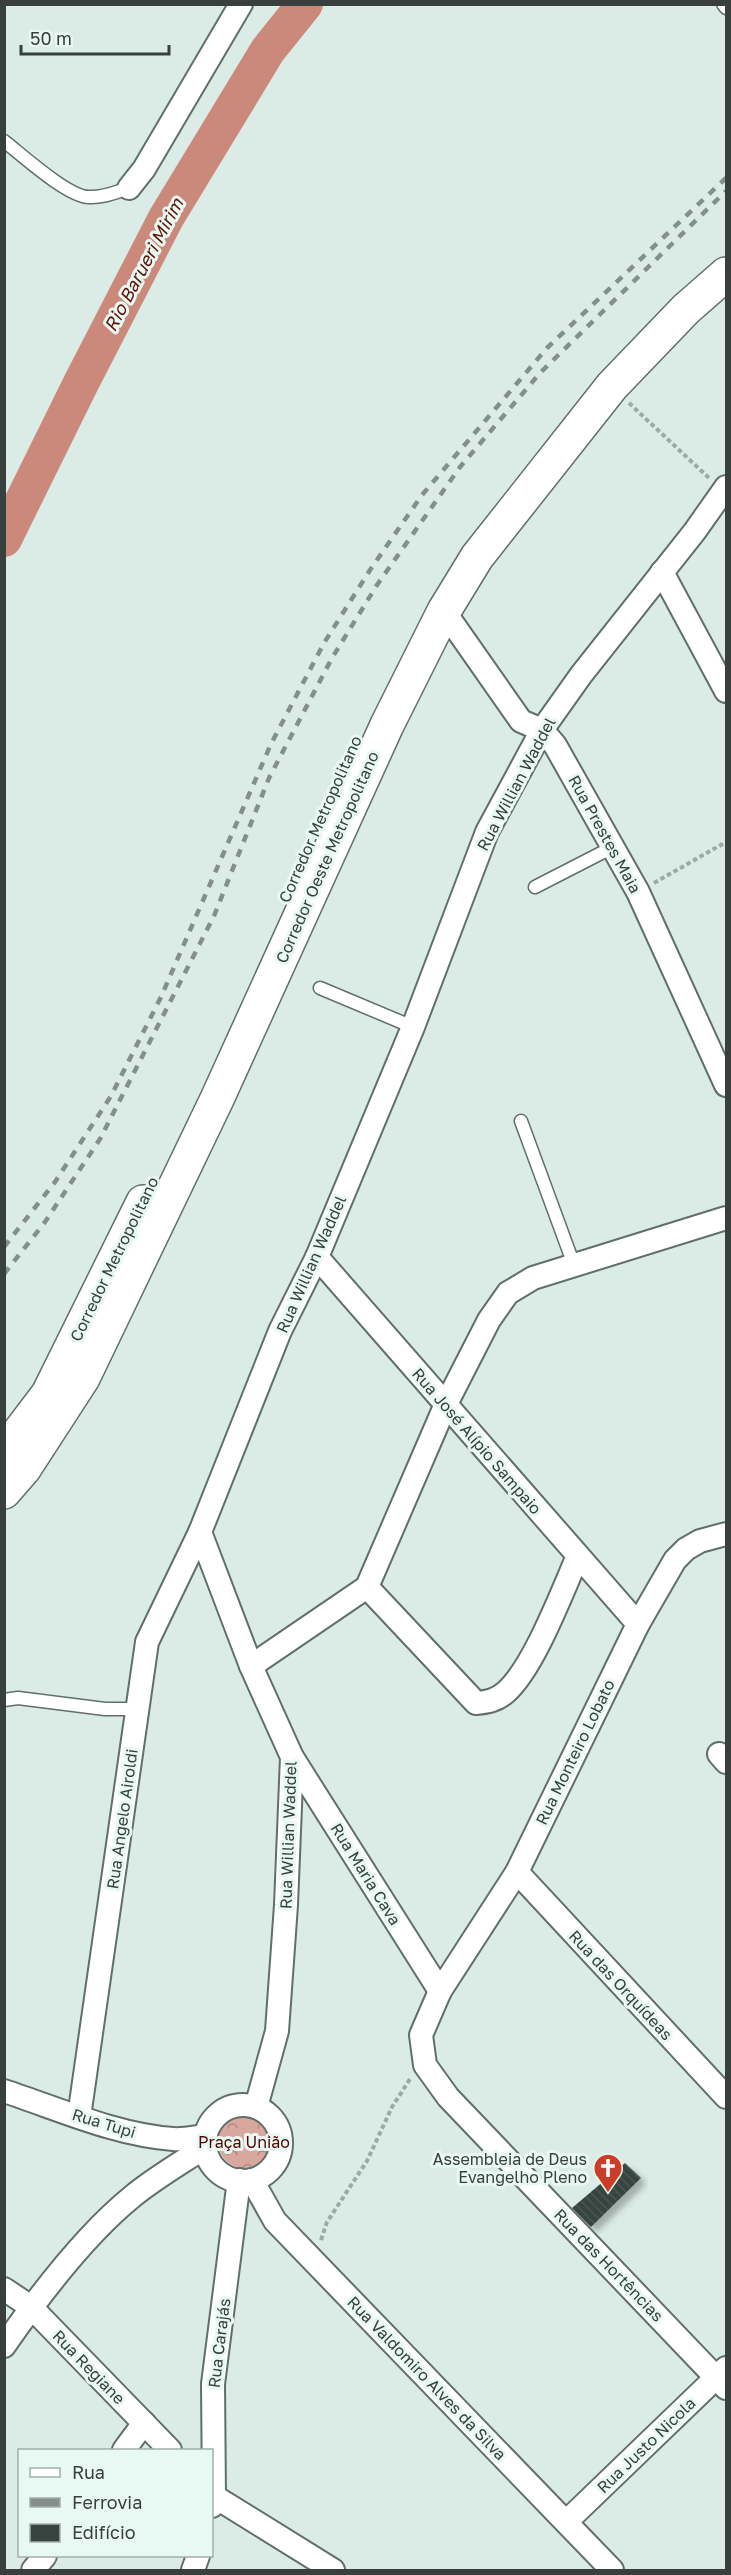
<svg xmlns="http://www.w3.org/2000/svg" width="731" height="2575" font-family="'Golos Text',sans-serif">
  <style>
    .park { fill: url(#park-crowns) }
    .lines { fill: none; stroke-linecap: round; stroke-linejoin: round }
    .river { stroke: #cb897c; stroke-width: 36 }
    .building { fill: url(#building-back-hatch); filter: url(#shadow) }
    .lane-casing { stroke: #606f69; stroke-width: 15 }
    .street-casing { stroke: #606f69; stroke-width: 26 }
    .primary-casing { stroke: #606f69; stroke-width: 36 }
    .path { stroke: #9ca9a4; stroke-width: 4; stroke-dasharray: 4.5 3; stroke-linecap: butt }
    .lane { stroke: #fff; stroke-width: 12 }
    .street { stroke: #fff; stroke-width: 22 }
    .primary { stroke: #fff; stroke-width: 33 }
    .rail { stroke: #848f8b; stroke-width: 4.5; stroke-dasharray: 8 8; stroke-linecap: butt }
    .labels { text-anchor: middle; stroke-width: 6; stroke-linejoin: round; paint-order: stroke }
    .street-label { font-size: 16px; fill: #383f3c; stroke: #e8f9f3 }
    .park-label { font-size: 16px; fill: #550200; stroke: #e8f9f3 }
    .poi-label { font-size: 16px; fill: #383f3c; stroke: #e8f9f3; text-anchor: end }
    .water-label { font-size: 18px; font-style: italic; fill: #621206; stroke: #e8f9f3 }
  </style>
  <defs>
    <pattern id="park-crowns" width="20" height="18" patternUnits="userSpaceOnUse" patternTransform="scale(1.5)"><rect width="20" height="18" fill="#d8a89e"/><path d="M2 6a3 3 0 1 1 6 0M12 15a3 3 0 1 1 6 0" fill="none" stroke="#b08a82"/></pattern>
    <pattern id="building-back-hatch" width="6" height="6" patternUnits="userSpaceOnUse" patternTransform="scale(1.5)"><rect width="6" height="6" fill="#36443f"/><path d="M-1 5l2 2M0 0l6 6M5-1l2 2" fill="none" stroke="#4b5753"/></pattern>
    <filter id="shadow"><feDropShadow dx="5.5" dy="5.5" stdDeviation="3" flood-color="#0004"/></filter>
  </defs>
  <rect width="100%" height="100%" fill="#dbece6"/>
  <circle class="park" cx="244" cy="2142" r="26"/>
  <g class="lines">
    <polyline class="river" points="4,539 81,383 166,218 268,50 305,4"/>
  </g>
  <polygon class="building" points="625,2163 641,2178 591,2227 572,2208"/>
  <g class="lines">
    <g class="lane-casing">
      <g id="lane">
        <polyline points="723,4 726,8"/>
        <path d="M4 141C22 155 68 197 89 197 103 198 116 192 129 188"/>
        <polyline points="535,887 613,847"/>
        <polyline points="320,988 413,1027"/>
        <polyline points="521,1121 574,1265"/>
        <polyline points="4,1700 18,1698 105,1709 137,1709"/>
      </g>
    </g>
    <g class="street-casing">
      <g id="street">
        <polyline points="129,188 144,169 241,4"/>
        <polyline points="662,572 726,691"/>
        <polyline points="444,611 521,721 542,730 555,745 638,892 726,1085"/>
        <polyline points="317,1257 638,1624"/>
        <polyline points="726,1534 700,1541 686,1549 675,1560 638,1624 517,1872 440,1991 421,2035 425,2065 448,2097 726,2388"/>
        <path d="M367 1587 476 1703C488 1702 497 1700 506 1692 534 1667 562 1592 578 1556"/>
        <polyline points="251,1666 367,1587 446,1404 489,1320 508,1293 533,1278 726,1218"/>
        <polyline points="719,1754 726,1762"/>
        <polyline points="517,1872 726,2097"/>
        <polyline points="440,1991 292,1757 251,1666 200,1532 280,1331 317,1257 413,1027 487,832 542,730 581,675 695,531 726,487"/>
        <path d="M4 2091C59 2109 116 2135 173 2139 184 2140 195 2137 205 2136"/>
        <circle cx="243" cy="2143" r="38"/>
        <polyline points="256,2107 277,2031 286,1905 292,1757"/>
        <polyline points="79,2117 147,1642 200,1532"/>
        <polyline points="252,2180 275,2221 612,2570"/>
        <polyline points="4,2289 31,2307 170,2450"/>
        <path d="M4 2346C38 2297 86 2234 133 2196 155 2178 181 2163 205 2147"/>
        <polyline points="124,2450 144,2423"/>
        <polyline points="212,2495 333,2570"/>
        <polyline points="212,2506 214,2497 213,2384 239,2180"/>
        <polyline points="566,2522 726,2368"/>
        <polyline points="33,2570 45,2556"/>
        <polyline points="193,2570 198,2556"/>
      </g>
    </g>
    <g class="primary-casing">
      <g id="primary">
        <polyline points="4,1452 48,1394 143,1202"/>
        <polyline points="4,1492 24,1469 83,1378 217,1099 387,725 444,611 477,557 612,386 686,309 726,274"/>
      </g>
    </g>
    <g class="path">
      <polyline points="629,403 709,478"/>
      <polyline points="654,883 726,842"/>
      <polyline points="321,2240 327,2222 367,2161 392,2107 410,2079"/>
    </g>
    <use href="#lane" class="lane"/>
    <use href="#street" class="street"/>
    <use href="#primary" class="primary"/>
    <g class="rail">
      <polyline points="4,1247 55,1182 111,1096 161,997 271,744 324,643 370,570 422,495 547,348 726,178"/>
      <polyline points="4,1274 45,1222 100,1139 214,916 269,778 332,658 377,585 460,467 540,373 726,191"/>
    </g>
  </g>
  <defs>
    <g id="church-pin" transform="scale(1.5)"><path d="M0 17L-7.5 6A9.5 9.5 0 1 1 7.5 6Z" fill="#ca3e29" stroke="#e8f9f3"/><path d="M-1.2-6h2.4v3.5h3.3v2.4h-3.3V6h-2.4V-.1h-3.3v-2.4h3.3Z" fill="#fff"/></g>
  </defs>
  <g fill-rule="evenodd">
    <use href="#church-pin" x="608" y="2168"/>
  </g>
  <g class="labels">
    <g class="street-label">
      <text transform="translate(516 784) rotate(-62)" y="6">Rua Willian Waddel</text>
      <text transform="translate(320 819) rotate(-66)" y="6">Corredor Metropolitano</text>
      <text transform="translate(605 834) rotate(61)" y="6">Rua Prestes Maia</text>
      <text transform="translate(327 857) rotate(-66)" y="6">Corredor Oeste Metropolitano</text>
      <text transform="translate(114 1259) rotate(-64)" y="6">Corredor Metropolitano</text>
      <text transform="translate(311 1264) rotate(-66)" y="6">Rua Willian Waddel</text>
      <text transform="translate(477 1441) rotate(49)" y="6">Rua José Alípio Sampaio</text>
      <text transform="translate(575 1752) rotate(-64)" y="6">Rua Monteiro Lobato</text>
      <text transform="translate(122 1819) rotate(-82)" y="6">Rua Angelo Airoldi</text>
      <text transform="translate(288 1835) rotate(-88)" y="6">Rua Willian Waddel</text>
      <text transform="translate(366 1874) rotate(58)" y="6">Rua Maria Cava</text>
      <text transform="translate(621 1985) rotate(47)" y="6">Rua das Orquídeas</text>
      <text transform="translate(104 2123) rotate(17)" y="6">Rua Tupi</text>
      <text transform="translate(609 2265) rotate(46)" y="6">Rua das Hortências</text>
      <text transform="translate(219 2343) rotate(-83)" y="6">Rua Carajás</text>
      <text transform="translate(89 2367) rotate(46)" y="6">Rua Regiane</text>
      <text transform="translate(427 2378) rotate(46)" y="6">Rua Valdomiro Alves da Silva</text>
      <text transform="translate(646 2445) rotate(-44)" y="6">Rua Justo Nicola</text>
    </g>
    <g class="park-label">
      <text x="244" y="2148">Praça União</text>
    </g>
    <g class="poi-label">
      <text x="587" y="2165">Assembleia de Deus<tspan x="587" dy="18">Evangelho Pleno</tspan></text>
    </g>
    <g class="water-label">
      <text transform="translate(144 265) rotate(-62)" y="6">Rio Barueri Mirim</text>
    </g>
  </g>
  <rect width="731" height="2575" fill="none" stroke="#383f3c" stroke-width="12"/>
  <rect x="18" y="2449" width="195" height="108" fill="#e8f9f3" stroke="#a2afaa" stroke-width="1.5"/>
  <rect x="30" y="2468" width="30" height="9" fill="#ffffff" stroke="#a2afaa" stroke-width="1.5"/>
  <text x="72" y="2479" font-size="18" fill="#383f3c">Rua</text>
  <rect x="30" y="2498" width="30" height="9" fill="#848f8b" stroke="#a2afaa" stroke-width="1.5"/>
  <text x="72" y="2509" font-size="18" fill="#383f3c">Ferrovia</text>
  <rect x="30" y="2524" width="30" height="18" fill="#36443f" stroke="#a2afaa" stroke-width="1.5"/>
  <text x="72" y="2539" font-size="18" fill="#383f3c">Edifício</text>
  <path d="M21 45v9h148v-9" fill="none" stroke="#383f3c" stroke-width="3"/>
  <text x="30" y="45" font-size="18" fill="#383f3c" stroke="#e8f9f3" stroke-width="4.5" paint-order="stroke">50 m</text>
</svg>
